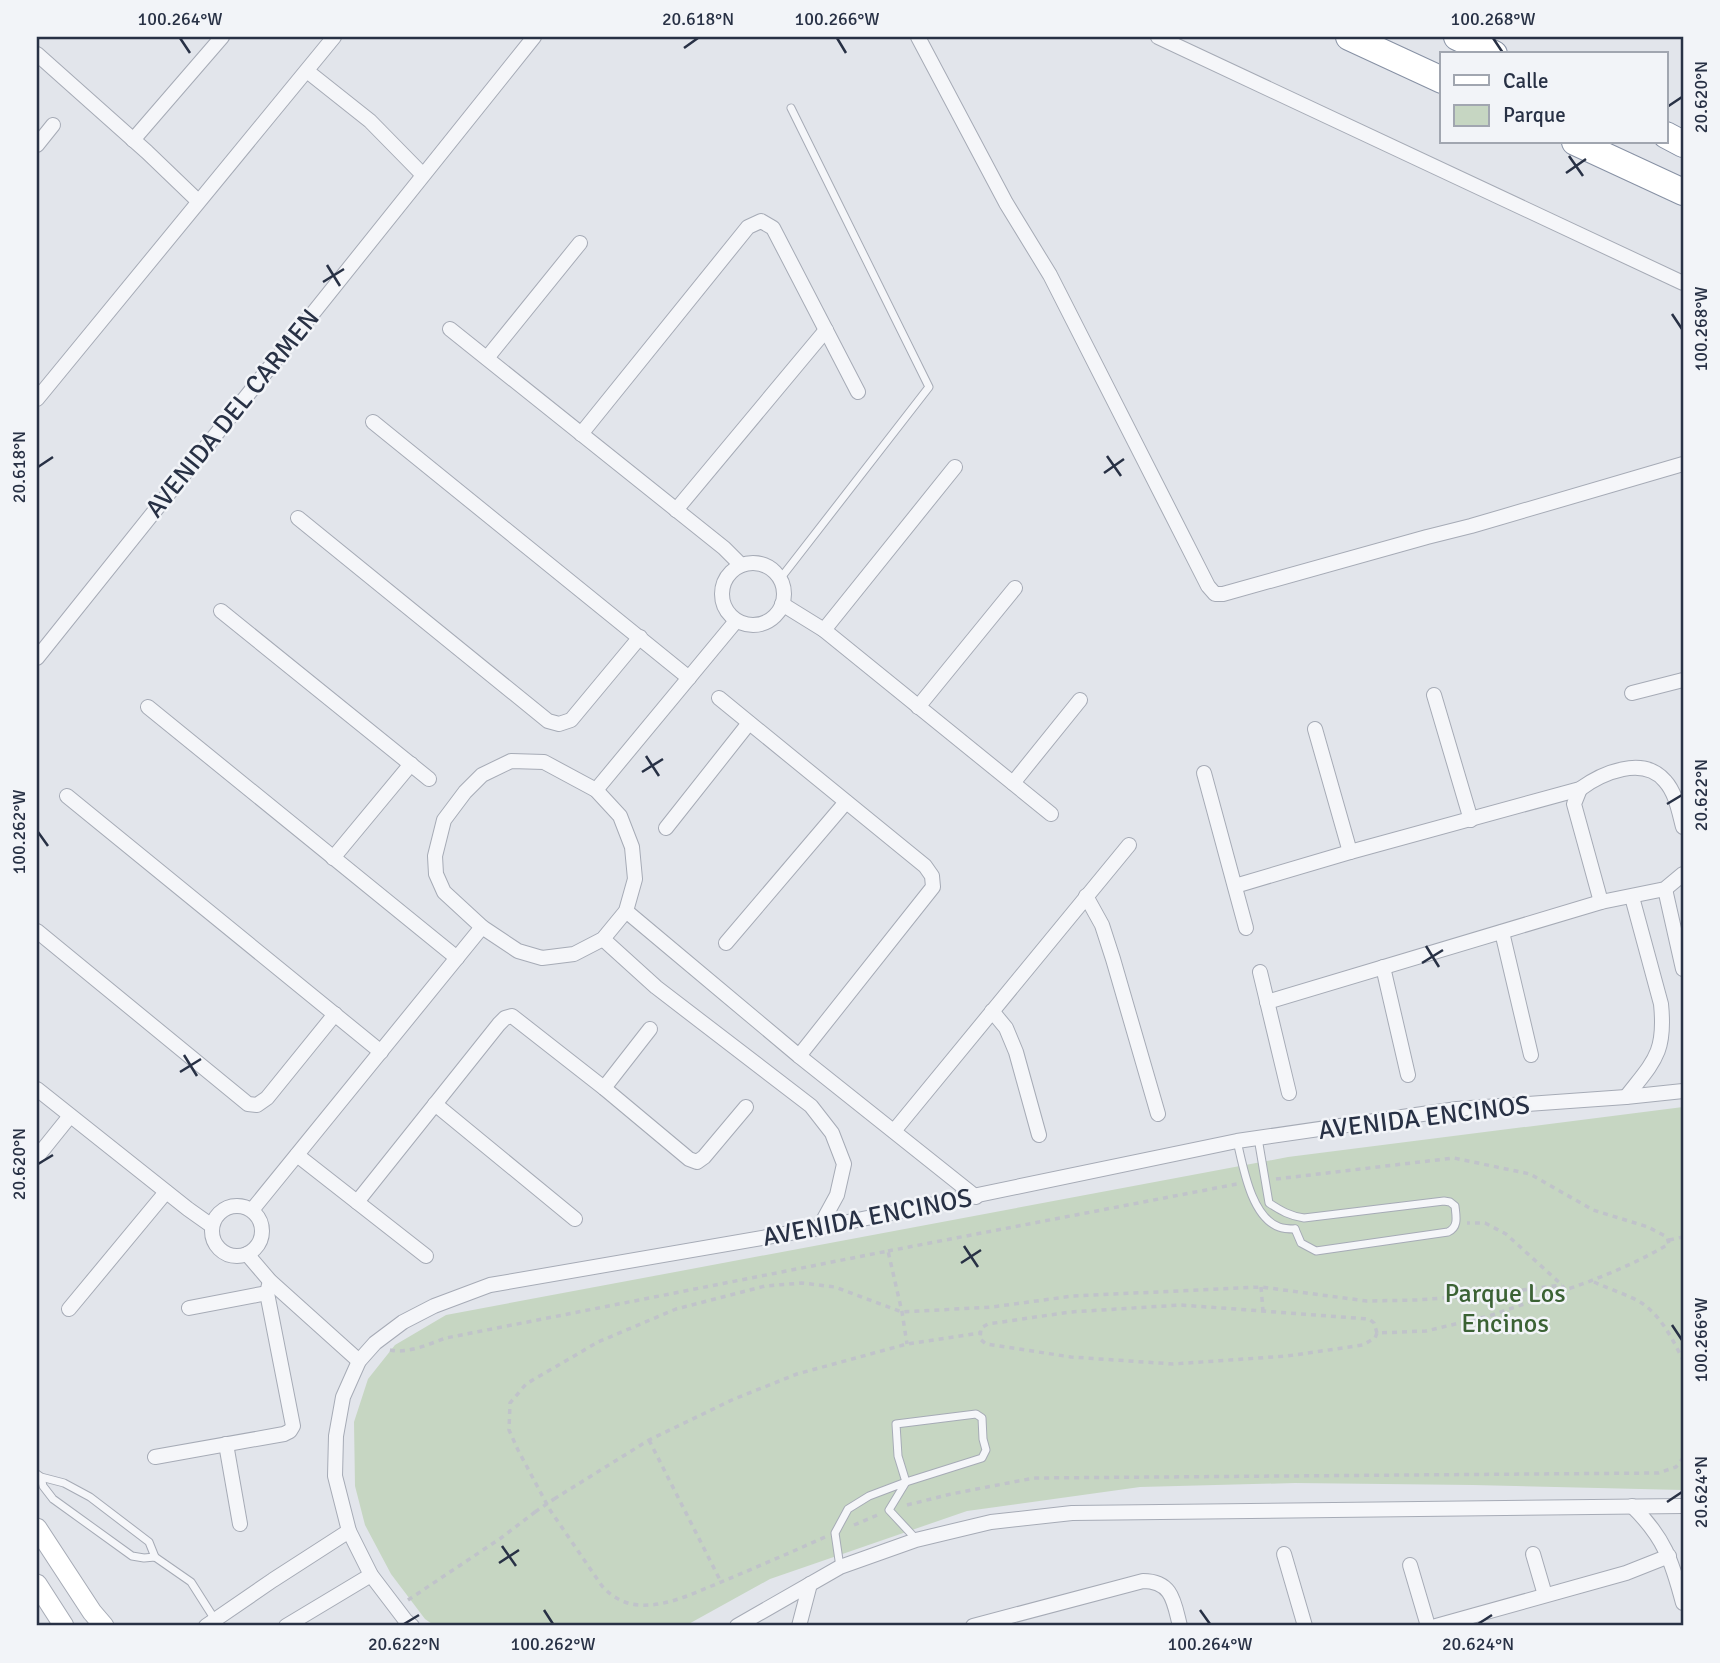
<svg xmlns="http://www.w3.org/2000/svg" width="1720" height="1663" font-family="Signika,sans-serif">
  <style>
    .green { fill: #c6d6c2 }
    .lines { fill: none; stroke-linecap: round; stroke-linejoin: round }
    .service-casing { stroke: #a6abb6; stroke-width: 9 }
    .minor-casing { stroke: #a6abb6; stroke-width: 16 }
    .secondary-casing { stroke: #a6abb6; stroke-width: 21 }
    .motorway-casing { stroke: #8791a4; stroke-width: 28 }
    .path { stroke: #c0c3ca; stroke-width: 3.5; stroke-dasharray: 5 5; stroke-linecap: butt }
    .service { stroke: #f5f6f9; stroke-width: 7 }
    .minor { stroke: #f5f6f9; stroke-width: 14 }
    .secondary { stroke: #fff; stroke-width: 19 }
    .motorway { stroke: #fff; stroke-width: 26 }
    .path-bridge { stroke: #c0c3ca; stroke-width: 3.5; stroke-dasharray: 5 5; stroke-linecap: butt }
    .ticks { fill: none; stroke: #283145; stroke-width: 2.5 }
    .labels { text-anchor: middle; stroke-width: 5; stroke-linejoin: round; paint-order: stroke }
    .street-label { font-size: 26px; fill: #283145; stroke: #f2f4f8 }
    .park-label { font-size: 26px; fill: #3b6234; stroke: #f2f4f8 }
    .neatline { fill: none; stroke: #283145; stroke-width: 2.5 }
    .ticks-label { font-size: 18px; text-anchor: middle; fill: #283145 }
  </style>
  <rect width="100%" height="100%" fill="#e2e5eb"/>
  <polygon class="green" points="1683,1107 1683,1490 1473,1485 1295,1483 1140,1487 967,1511 770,1579 685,1626 435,1626 425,1619 391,1574 365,1525 355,1486 354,1422 368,1379 395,1345 446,1315 1288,1157"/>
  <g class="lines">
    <g class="service-casing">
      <g id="service">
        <polyline points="780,579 929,387 791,108"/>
        <path d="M1258 1138 1269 1203C1281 1211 1290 1216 1304 1218L1444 1201 1450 1202 1455 1206C1456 1216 1459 1227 1448 1232L1316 1251 1301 1243 1295 1229"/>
        <path d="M1237 1141C1243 1166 1251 1217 1279 1227 1284 1229 1290 1229 1295 1229"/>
        <polygon points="976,1414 982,1418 983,1439 986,1450 982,1458 906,1482 898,1456 896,1424"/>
        <polyline points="37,1474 41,1477 64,1483 90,1497 149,1542 155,1557"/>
        <polyline points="41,1477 43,1486 53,1499 132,1556 144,1558 155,1557 191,1582 219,1626"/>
        <polyline points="840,1567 835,1533 848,1509 869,1496 906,1482 889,1510 916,1539"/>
      </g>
    </g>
    <g class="minor-casing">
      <g id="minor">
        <polyline points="918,37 1006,203 1050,275 1208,586 1215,594 1223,594 1427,537 1471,526 1683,464"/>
        <polyline points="1158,37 1683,283"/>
        <polyline points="37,54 147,152 198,201"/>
        <polyline points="307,71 370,121 422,174"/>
        <polyline points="133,140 222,37"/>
        <polyline points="37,145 53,125"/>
        <polyline points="450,329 724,548 741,565"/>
        <polyline points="487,358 580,243"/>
        <polyline points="37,399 334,37"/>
        <polyline points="373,422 689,678"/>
        <polyline points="581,434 748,227 761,221 773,228 858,392"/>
        <polyline points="676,510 826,330"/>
        <polyline points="298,518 548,721 559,724 571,720 640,637"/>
        <circle cx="753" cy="594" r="31"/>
        <polyline points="782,604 824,630 1051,814"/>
        <polyline points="221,611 429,779"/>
        <polyline points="824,630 955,467"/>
        <polyline points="37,658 534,37"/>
        <polyline points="1632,693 1683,680"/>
        <polyline points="1434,695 1471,820"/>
        <polyline points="719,698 925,866 932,876 933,887 799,1056"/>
        <polyline points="148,707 457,958"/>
        <polyline points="918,707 1015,588"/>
        <polyline points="1315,729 1350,852"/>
        <polygon points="511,761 544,762 596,790 620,816 632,847 635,879 626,911 603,939 574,954 542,958 518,951 482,927 444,892 436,874 435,856 444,820 465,792 482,775"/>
        <polyline points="1204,773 1246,928"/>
        <polyline points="1013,783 1080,700"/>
        <polyline points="1580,789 1574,804 1601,902"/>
        <polyline points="596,790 736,621"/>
        <polyline points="67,796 381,1052"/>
        <polyline points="666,828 749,723"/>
        <polyline points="333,858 411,764"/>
        <path d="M1235 886 1350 852 1580 789C1602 773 1643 755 1665 781 1676 793 1679 812 1683 827"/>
        <polyline points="1665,889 1683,969"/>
        <polyline points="1086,896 1102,925 1113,959 1158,1114"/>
        <polyline points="626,911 799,1056 976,1197"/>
        <polyline points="37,931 248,1104 257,1105 267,1098 335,1014"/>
        <polyline points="1502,932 1531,1055"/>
        <polyline points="603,939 656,987 811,1106 832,1133 844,1164 837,1195 819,1228"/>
        <polyline points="726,943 846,802"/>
        <polyline points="1383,967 1408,1075"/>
        <polyline points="1260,972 1289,1093"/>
        <polyline points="1267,1002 1601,902 1665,889 1683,874"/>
        <polyline points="992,1011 1006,1028 1016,1052 1039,1135"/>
        <polyline points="604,1088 650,1029"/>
        <polyline points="37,1089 188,1209 212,1226"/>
        <path d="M1626 1097C1654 1061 1666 1053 1661 1004L1632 897"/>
        <polyline points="435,1104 575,1219"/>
        <polyline points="894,1131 1129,845"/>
        <polyline points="297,1155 426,1256"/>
        <polyline points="37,1157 70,1116"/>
        <polyline points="357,1202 499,1024 505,1018 512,1016 604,1088 689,1159 697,1162 704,1157 746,1107"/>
        <circle cx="237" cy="1231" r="25"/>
        <polyline points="252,1210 482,927"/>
        <polyline points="247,1254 270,1281 359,1361"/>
        <polyline points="189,1308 267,1293"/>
        <polyline points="69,1309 166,1192"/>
        <polyline points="226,1444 240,1524"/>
        <polyline points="155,1457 284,1434 290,1431 293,1426 267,1293 270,1281"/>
        <path d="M1632 1506C1664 1537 1672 1561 1683 1603"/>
        <polyline points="1284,1554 1305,1626"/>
        <polyline points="1533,1554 1545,1595"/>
        <polyline points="1410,1565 1428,1626"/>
        <polyline points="206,1626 273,1580 349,1531"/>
        <polyline points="286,1626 371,1575"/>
        <polyline points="412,1626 406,1621 371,1575 349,1531 335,1476 336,1436 343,1397 359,1361 375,1343 403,1322 434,1306 490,1285 819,1228 1237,1141 1457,1109 1626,1097 1683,1091"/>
        <polyline points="737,1626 840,1567 916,1540 991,1522 1072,1513 1683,1506"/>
        <polyline points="799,1626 810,1584"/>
        <path d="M973 1626 1143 1581C1173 1581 1174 1603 1180 1626"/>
        <polyline points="1436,1626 1626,1573 1669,1556"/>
      </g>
    </g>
    <g class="secondary-casing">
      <g id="secondary">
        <polyline points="37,1528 92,1612 104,1626"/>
        <polyline points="37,1584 64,1626"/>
      </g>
    </g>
    <g class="motorway-casing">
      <g id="motorway">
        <polyline points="1349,37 1442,80"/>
        <polyline points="1457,37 1494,54"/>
        <polyline points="1666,135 1683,144"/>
        <polyline points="1575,142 1683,192"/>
      </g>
    </g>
    <g class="path">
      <path d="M1276 1179 1454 1158 1530 1174 1593 1210 1648 1227 1667 1237 1669 1244C1636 1263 1601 1278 1565 1290L1562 1285 1506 1234 1485 1223H1467"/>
      <polyline points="1669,1240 1683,1237"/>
      <polyline points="888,1251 1237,1184"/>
      <path d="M1594 1282C1609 1289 1626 1294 1640 1302 1661 1315 1673 1340 1683 1360"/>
      <polyline points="1261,1287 1263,1311"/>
      <polyline points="1377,1333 1374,1323 1369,1319 1181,1305 1070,1312 988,1324 981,1328 980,1339 986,1344 1071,1357 1173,1364 1287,1356 1363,1345 1375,1338 1377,1333 1426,1331 1489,1316 1565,1290"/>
      <path d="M390 1350C408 1354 429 1344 446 1338L888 1251 902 1312 907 1344"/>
      <polyline points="649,1440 721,1582"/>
      <polyline points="554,1499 649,1440 734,1399 797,1374 907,1344 980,1333"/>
      <polyline points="907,1505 951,1494 1034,1478 1658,1473 1676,1467 1683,1458"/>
      <polyline points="854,1525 880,1514"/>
      <path d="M825 1537C792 1552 759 1566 726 1580 698 1591 669 1607 639 1605 624 1604 612 1597 602 1586L550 1510 518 1450 509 1430 510 1403 526 1384 598 1342 676 1309 765 1286 802 1283 835 1287 902 1312 992 1307 1073 1296 1261 1287 1367 1301 1416 1300 1483 1295 1562 1285"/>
      <polyline points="408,1600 501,1538 535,1512"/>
    </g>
    <use href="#service" class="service"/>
    <use href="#minor" class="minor"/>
    <use href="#secondary" class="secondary"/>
    <use href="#motorway" class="motorway"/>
    <polyline class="path-bridge" points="535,1512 554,1499"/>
  </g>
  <path class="ticks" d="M180 38 190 53M837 38 846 53M1493 38 1503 53M684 48 698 38M1667 107 1682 97M1569 156 1583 176M1566 173 1586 159M327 265 340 286M323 282 344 269M1672 314 1682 329M1107 456 1121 476M38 467 53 457M1104 473 1124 459M646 756 659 776M642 772 663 759M1667 804 1682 795M38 832 48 846M1426 946 1439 967M1422 963 1443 950M184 1055 197 1076M180 1072 201 1059M38 1164 53 1155M964 1246 978 1267M961 1263 981 1250M1672 1325 1682 1340M1667 1502 1682 1492M502 1546 516 1566M499 1563 519 1550M544 1610 553 1624M1200 1610 1210 1624M404 1624 419 1615M1478 1624 1492 1615"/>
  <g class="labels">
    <g class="street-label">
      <text transform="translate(232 413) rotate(-51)" y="9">AVENIDA DEL CARMEN</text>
      <text transform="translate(1424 1117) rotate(-7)" y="9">AVENIDA ENCINOS</text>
      <text transform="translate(867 1217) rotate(-11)" y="9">AVENIDA ENCINOS</text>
    </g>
    <g class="park-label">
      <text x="1505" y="1302">Parque Los<tspan x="1505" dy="30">Encinos</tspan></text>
    </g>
  </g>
  <rect width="1720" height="1663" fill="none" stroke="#f2f4f8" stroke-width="77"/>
  <rect x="1440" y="52" width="228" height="91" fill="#f2f4f8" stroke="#a1a6b0" stroke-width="2"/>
  <rect x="1454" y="75" width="35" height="10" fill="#ffffff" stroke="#a1a6b0" stroke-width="2"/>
  <text x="1503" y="88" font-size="21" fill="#283145">Calle</text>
  <rect x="1454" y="105" width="35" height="21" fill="#c6d6c2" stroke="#a1a6b0" stroke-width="2"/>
  <text x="1503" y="122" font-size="21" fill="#283145">Parque</text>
  <rect x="38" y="38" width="1644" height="1586" class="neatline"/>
  <g class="ticks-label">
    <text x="180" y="25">100.264°W</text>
    <text x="698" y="25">20.618°N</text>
    <text x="837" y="25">100.266°W</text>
    <text x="1493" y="25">100.268°W</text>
    <text transform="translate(1701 97) rotate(-90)" y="6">20.620°N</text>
    <text transform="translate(1701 329) rotate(-90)" y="6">100.268°W</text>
    <text transform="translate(19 467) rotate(-90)" y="6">20.618°N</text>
    <text transform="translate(1701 795) rotate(-90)" y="6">20.622°N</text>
    <text transform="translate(19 832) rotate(-90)" y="6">100.262°W</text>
    <text transform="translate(19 1164) rotate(-90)" y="6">20.620°N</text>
    <text transform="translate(1701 1340) rotate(-90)" y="6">100.266°W</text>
    <text transform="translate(1701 1492) rotate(-90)" y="6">20.624°N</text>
    <text x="404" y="1650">20.622°N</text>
    <text x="553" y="1650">100.262°W</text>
    <text x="1210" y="1650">100.264°W</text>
    <text x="1478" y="1650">20.624°N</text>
  </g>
</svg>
